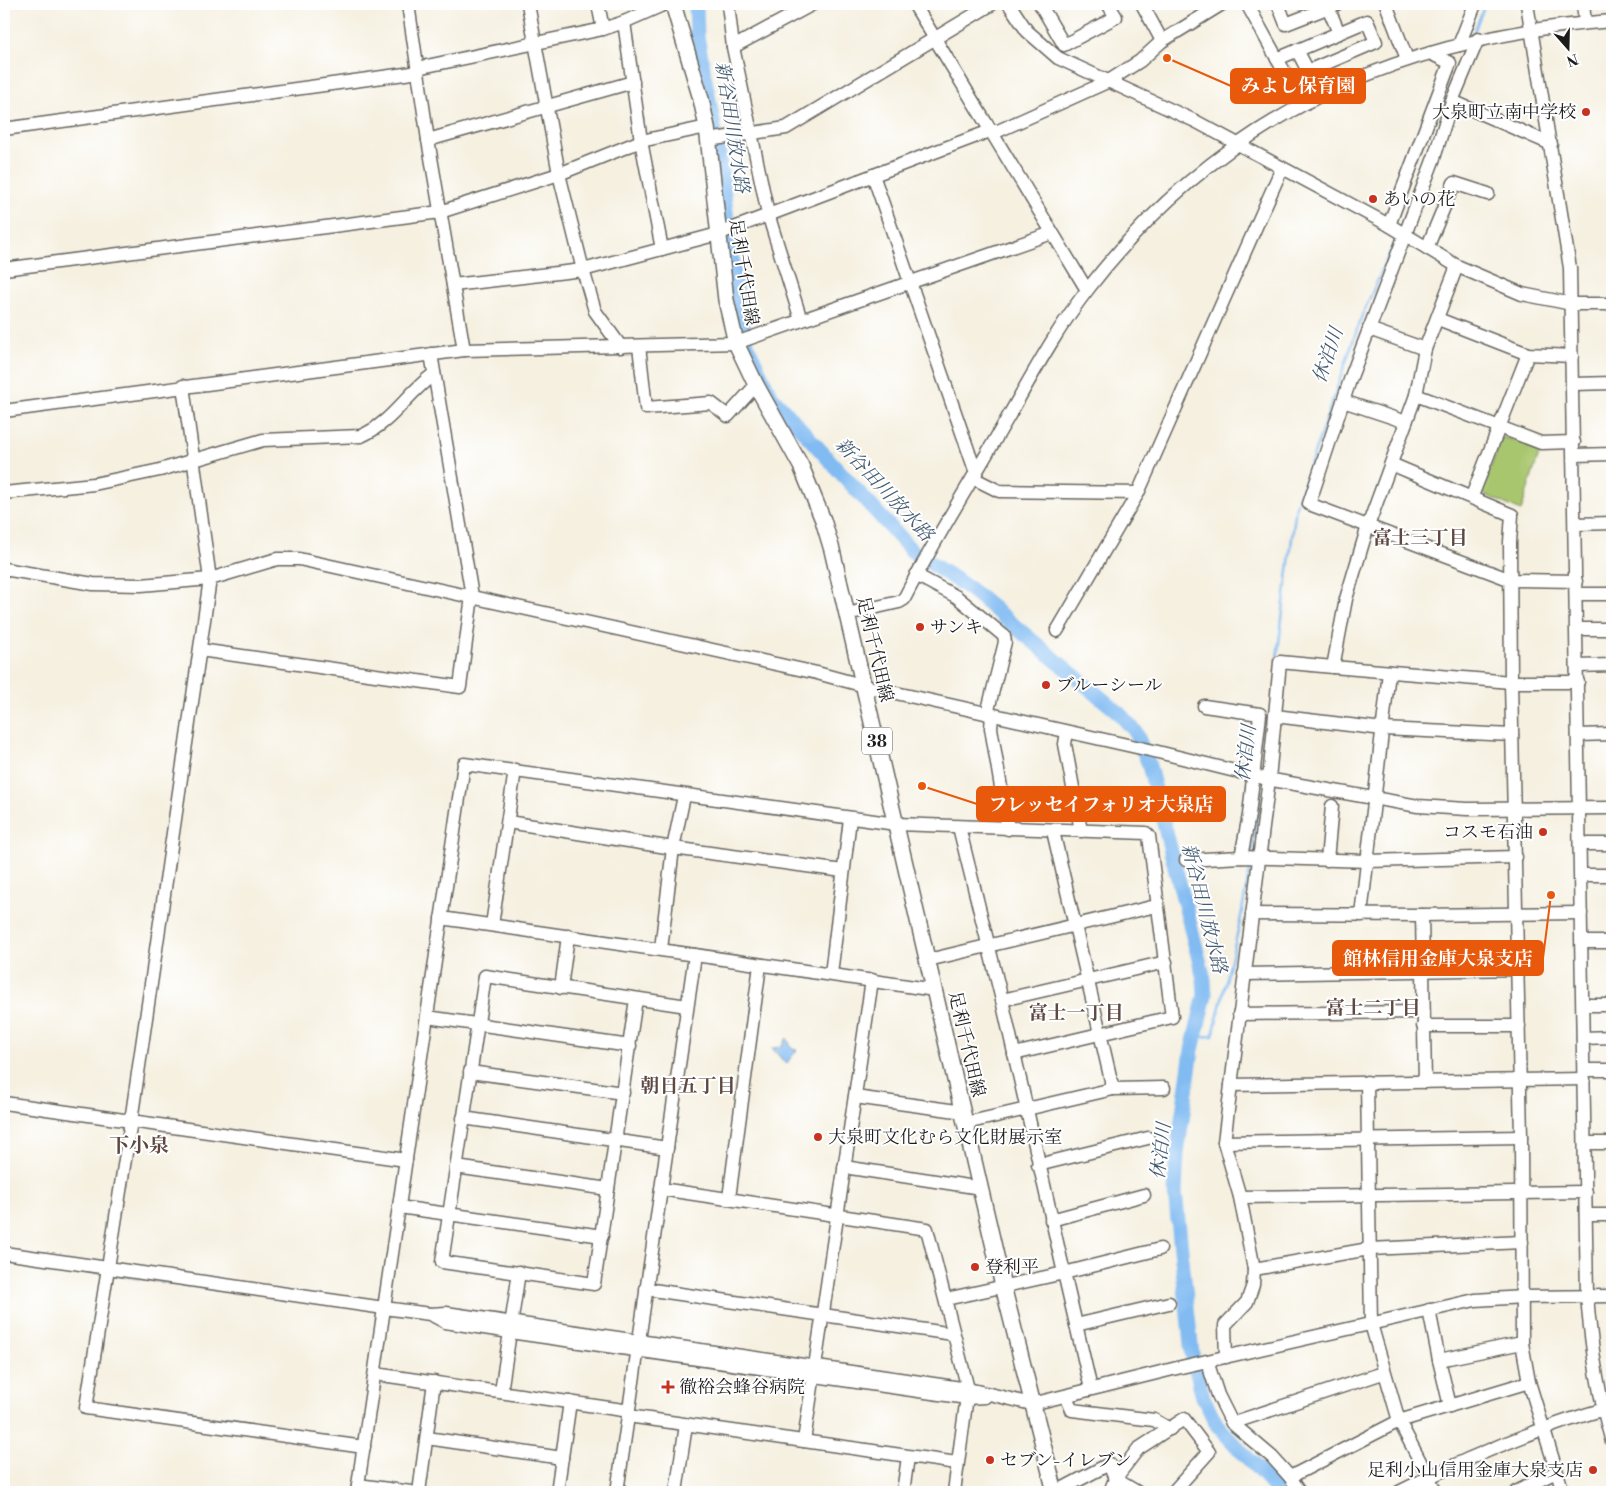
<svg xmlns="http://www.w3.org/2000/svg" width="1616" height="1496" font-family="'Libre Bodoni','Noto Serif JP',serif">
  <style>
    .green { fill: #a8c66d; stroke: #627144 }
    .water { fill: #81bbf2; stroke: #4e6c87 }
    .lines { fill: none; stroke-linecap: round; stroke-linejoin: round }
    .stream { stroke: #81bbf2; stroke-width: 2.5 }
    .river { stroke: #81bbf2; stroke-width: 15 }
    .minor-casing { stroke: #686661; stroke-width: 15 }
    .major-casing { stroke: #686661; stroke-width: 18 }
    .minor { stroke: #fff; stroke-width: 12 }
    .major { stroke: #fff; stroke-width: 15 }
    .poi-dot { fill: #c8321e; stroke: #fff; stroke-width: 2 }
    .labels { text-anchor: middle; stroke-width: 4; stroke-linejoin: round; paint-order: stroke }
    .shield { fill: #fff; stroke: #606060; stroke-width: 1 }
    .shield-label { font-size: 16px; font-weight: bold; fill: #1c1c1c }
    .poi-label { font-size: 18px; fill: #1c1c1c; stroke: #fff; text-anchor: start }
    .street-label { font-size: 18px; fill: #1c1c1c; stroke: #fff }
    .water-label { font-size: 19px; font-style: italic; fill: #445c72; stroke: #fff }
    .neighbourhood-label { font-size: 19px; font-weight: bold; fill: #5e4841; stroke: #fff }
    .quarter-label { font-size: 20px; font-weight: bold; fill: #5e4841; stroke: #fff }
    .leader { fill: none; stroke: #e8590c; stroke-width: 2 }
    .callout-dot { fill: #e8590c; stroke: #fff; stroke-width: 2 }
    .callout { fill: #e8590c; stroke: #e8590c; stroke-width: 2 }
    .callout-label { font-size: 19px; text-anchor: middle; font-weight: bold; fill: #fff }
  </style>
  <rect width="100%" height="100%" fill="#fff"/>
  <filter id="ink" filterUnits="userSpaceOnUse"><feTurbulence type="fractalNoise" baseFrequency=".02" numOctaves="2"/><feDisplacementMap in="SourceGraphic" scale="10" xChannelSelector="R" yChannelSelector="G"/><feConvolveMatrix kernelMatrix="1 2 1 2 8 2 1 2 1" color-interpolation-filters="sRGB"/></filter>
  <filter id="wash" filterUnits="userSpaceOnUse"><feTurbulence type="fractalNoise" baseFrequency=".0096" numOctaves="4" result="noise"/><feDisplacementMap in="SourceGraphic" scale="20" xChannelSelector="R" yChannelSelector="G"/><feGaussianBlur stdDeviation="1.12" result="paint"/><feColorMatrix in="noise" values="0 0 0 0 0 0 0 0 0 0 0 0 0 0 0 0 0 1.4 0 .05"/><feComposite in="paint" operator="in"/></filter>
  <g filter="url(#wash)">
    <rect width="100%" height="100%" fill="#f5f0e0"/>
    <polygon class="green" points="1502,437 1541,448 1521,511 1481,493"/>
    <g class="water">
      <polygon points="787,1038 792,1049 797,1050 786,1064 772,1048 781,1047"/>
      <polygon points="4,1259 245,1294 4,1260"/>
    </g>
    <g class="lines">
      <g class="stream">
        <polyline points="1472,37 1485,4"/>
        <polyline points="1401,227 1430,150"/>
        <polyline points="1277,659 1296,506 1361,318 1398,234"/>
        <polyline points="1263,773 1265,756"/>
        <polyline points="1252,852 1262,781"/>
        <polyline points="1195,1037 1213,1036 1240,922 1251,862"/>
      </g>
      <polyline class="river" points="696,4 697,36 718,149 738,304 748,348 771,396 912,551 970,589 1118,712 1135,731 1148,762 1204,979 1205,995 1192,1050 1177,1154 1175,1192 1192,1354 1203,1397 1217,1425 1279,1492"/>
    </g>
  </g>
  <g filter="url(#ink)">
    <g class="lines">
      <g class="minor-casing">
        <g id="minor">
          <polyline points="408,4 428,140 464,350"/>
          <polyline points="528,4 559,174 583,270 595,311 621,347"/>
          <polyline points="598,4 603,29"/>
          <polyline points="728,4 733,47 768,214 801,320"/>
          <polyline points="914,4 1087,290"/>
          <polyline points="1009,4 1027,31 1058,58 1195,121 1389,225 1457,266 1522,294 1572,304 1612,304"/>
          <polyline points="1040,4 1064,45 1116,17 1108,4"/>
          <polyline points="1142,4 1162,41"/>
          <polyline points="1247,4 1302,104"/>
          <polyline points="1278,4 1286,24 1337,4"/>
          <polyline points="1386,4 1407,59"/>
          <path d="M1527 4 1570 268 1587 1296C1591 1346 1598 1394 1612 1442"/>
          <polyline points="1583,4 1585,23"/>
          <polyline points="1328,7 1339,33"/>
          <polyline points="624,22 641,141 662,249"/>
          <polyline points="1478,39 1452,101 1434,158 1351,377 1309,504 1511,580 1576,581"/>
          <polyline points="1459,45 1474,7"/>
          <polyline points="733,47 813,4"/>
          <polyline points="1277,59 1367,21 1376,42 1308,71 1297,50"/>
          <polyline points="1452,101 1551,144"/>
          <polyline points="4,129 412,73 422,67 603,29 624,22 665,4"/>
          <polyline points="428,140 633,82"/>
          <polyline points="708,140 786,128 992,4"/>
          <polyline points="873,175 976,473"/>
          <polyline points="1389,225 1450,63 1430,53"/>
          <polyline points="1427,248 1454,183 1488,194"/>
          <polyline points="1457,266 1425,349 1416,395 1368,526 1346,599 1333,667 1511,682 1578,682"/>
          <polyline points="4,269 440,212 559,174 641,141 707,127"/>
          <polyline points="453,285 583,270 718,234 990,131 998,131 1107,82 1140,61 1162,41 1222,4"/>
          <polyline points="1438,319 1528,354 1572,356"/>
          <polyline points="1369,329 1425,349"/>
          <polyline points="639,346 646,408 711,403 728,416 756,385"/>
          <polyline points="1573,384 1612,383"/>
          <polyline points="183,386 210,579 131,1121 86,1408 364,1447"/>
          <polyline points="1416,395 1541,443 1574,442"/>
          <polyline points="1343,401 1406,422"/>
          <polyline points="4,411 464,350 736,343 1052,233"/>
          <polyline points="1574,455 1612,454"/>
          <polyline points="1391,464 1512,515 1510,542 1511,682 1521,1137 1522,1343 1529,1382 1563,1492"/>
          <polyline points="973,478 999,491 1138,493"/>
          <path d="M4 493 94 484 160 470 263 440 361 436C392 423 407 393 434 374"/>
          <polyline points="1472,496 1528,354"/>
          <polyline points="1575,524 1612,523"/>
          <polyline points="4,569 93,584 141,585 210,579 277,559 299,559 817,673 865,686 1154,751 1267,779 1418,806 1467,809 1612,808"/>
          <polyline points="916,575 957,597 1004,636 1005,642 987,714"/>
          <polyline points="1576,594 1612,594"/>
          <path d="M847 614 899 602 904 599C932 544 965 492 996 438 1025 389 1052 335 1088 289 1221 116 1397 37 1612 21"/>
          <polyline points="1577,629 1612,629"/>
          <polyline points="1057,631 1138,493 1282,168"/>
          <polyline points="200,650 460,687 472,596 431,354"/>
          <polyline points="1577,666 1612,665"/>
          <polyline points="1333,667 1280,662 1269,779 1224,1142 1240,1197 1254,1269 1369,1249 1522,1242"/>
          <polyline points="1204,706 1260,714 1249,815 1241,857"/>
          <polyline points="992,715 991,728 1008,829"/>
          <polyline points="1275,716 1383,729 1512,735"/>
          <polyline points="1067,732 1065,744 1081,831"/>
          <polyline points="1578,735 1612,734"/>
          <polyline points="508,822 673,848 843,871"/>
          <polyline points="959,827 1002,1000 1064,1273 1160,1249"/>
          <polyline points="1580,844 1612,844"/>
          <polyline points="1186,860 1241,857 1368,861 1516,857"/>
          <polyline points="1327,860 1332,806"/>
          <polyline points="1581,875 1612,875"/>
          <polyline points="1252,914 1422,915 1581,913"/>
          <polyline points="1361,915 1389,672"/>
          <polyline points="1422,915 1425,1082"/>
          <polyline points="441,918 935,990"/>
          <polyline points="492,925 515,770"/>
          <polyline points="1582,942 1612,942"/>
          <polyline points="661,949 673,848 684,796"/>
          <polyline points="928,960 1156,906"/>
          <polyline points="831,974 850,819"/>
          <polyline points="1244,974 1518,969"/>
          <polyline points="561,988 568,936"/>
          <polyline points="636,999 594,1284 442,1262 485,976 687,1006"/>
          <polyline points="1002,1000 1166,962"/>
          <polyline points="1583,1005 1612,1005"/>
          <polyline points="1239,1014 1422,1012"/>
          <polyline points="427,1017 630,1046"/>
          <polyline points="1423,1026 1519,1026"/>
          <polyline points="1583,1038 1612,1037"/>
          <polyline points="1584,1070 1612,1070"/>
          <polyline points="470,1072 623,1093"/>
          <polyline points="1367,1082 1371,1324 1399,1421 1436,1492"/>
          <polyline points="1231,1085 1584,1079"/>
          <polyline points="1113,1089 1164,1088"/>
          <polyline points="855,1097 964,1112"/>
          <polyline points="4,1103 406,1160"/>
          <polyline points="463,1118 667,1148"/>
          <polyline points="966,1123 1113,1089 1053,831"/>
          <polyline points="1224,1142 1521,1137"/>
          <polyline points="1585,1143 1612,1143"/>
          <polyline points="1038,1165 1148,1138"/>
          <polyline points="456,1167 608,1189"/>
          <polyline points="844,1167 981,1188"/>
          <polyline points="661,1189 927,1229 968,1389 954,1492"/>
          <polyline points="1240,1197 1586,1192"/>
          <polyline points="729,1198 760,965"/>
          <polyline points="399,1207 602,1236"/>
          <polyline points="1586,1215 1612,1215"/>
          <polyline points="1051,1220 1144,1195"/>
          <polyline points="4,1253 384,1308 430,1314 446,1313 968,1389 1032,1404 1181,1367 1475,1300 1523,1297 1612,1296"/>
          <polyline points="646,1289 953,1334"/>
          <polyline points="946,1299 1064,1273 1091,1389"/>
          <polyline points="1429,1310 1439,1360"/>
          <polyline points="430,1314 445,1322 510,1332 967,1398 985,1397"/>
          <polyline points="1076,1325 1169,1303"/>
          <polyline points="1226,1357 1225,1325 1247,1302 1253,1285 1254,1269"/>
          <polyline points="1207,1361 1218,1395 1232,1423 1272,1457 1290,1477 1300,1492"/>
          <polyline points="382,1375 623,1410"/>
          <polyline points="501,1392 519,1272"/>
          <polyline points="1066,1396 1072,1410 1154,1420 1170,1429"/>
          <polyline points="1450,1406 1439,1360 1522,1343"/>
          <polyline points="628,1416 957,1463"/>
          <polyline points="1232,1423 1383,1373"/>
          <polyline points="427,1438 562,1458"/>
          <polyline points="804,1441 872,980"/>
          <polyline points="1290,1477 1399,1421 1529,1382"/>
          <polyline points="358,1485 411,1492"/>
          <polyline points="357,1492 464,764 896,824 1146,833 1149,836 1172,1017 1014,1054"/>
          <polyline points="419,1492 434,1382"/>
          <polyline points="557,1492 570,1402"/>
          <polyline points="617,1492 695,955"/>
          <polyline points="676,1492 686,1425"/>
          <polyline points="903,1492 908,1457"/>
          <polyline points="1056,1492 1109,1464 1115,1479 1110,1492"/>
          <polyline points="1137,1492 1115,1479 1138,1449 1184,1419 1209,1452 1173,1492"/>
          <path d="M1399 1492C1466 1458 1539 1427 1612 1407"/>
          <polyline points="1516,1492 1556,1472"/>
        </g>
      </g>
      <g class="major-casing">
        <polyline id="major" points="673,4 701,99 707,127 726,300 736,343 756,385 801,466 823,520 832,550 1003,1286 1055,1492"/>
      </g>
      <use href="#minor" class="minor"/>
      <use href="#major" class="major"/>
    </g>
  </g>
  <g class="poi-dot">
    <circle cx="1586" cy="112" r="5"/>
    <circle cx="1373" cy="199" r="5"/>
    <circle cx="920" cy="627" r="5"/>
    <circle cx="1046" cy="685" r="5"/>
    <circle cx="1543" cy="832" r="5"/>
    <circle cx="818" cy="1137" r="5"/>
    <circle cx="975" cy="1267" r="5"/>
    <path d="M665.5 1379.5h5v5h5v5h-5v5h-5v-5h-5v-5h5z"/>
    <circle cx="990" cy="1460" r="5"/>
    <circle cx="1593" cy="1470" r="5"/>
  </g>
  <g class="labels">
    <rect class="shield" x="862" y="727.5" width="30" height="27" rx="4"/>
    <g class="shield-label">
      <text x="877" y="747">38</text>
    </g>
    <g class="poi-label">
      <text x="1576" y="118" text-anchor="end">大泉町立南中学校</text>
      <text x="1383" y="205">あいの花</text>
      <text x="930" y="633">サンキ</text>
      <text x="1056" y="691">ブルーシール</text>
      <text x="1533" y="838" text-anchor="end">コスモ石油</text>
      <text x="828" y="1143">大泉町文化むら文化財展示室</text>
      <text x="985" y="1273">登利平</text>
      <text x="679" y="1393">徹裕会蜂谷病院</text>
      <text x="1000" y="1466">セブン-イレブン</text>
      <text x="1583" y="1476" text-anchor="end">足利小山信用金庫大泉支店</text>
    </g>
    <g class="street-label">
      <text transform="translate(744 272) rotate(81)" y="6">足利千代田線</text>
      <text transform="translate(875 649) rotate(77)" y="6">足利千代田線</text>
      <text transform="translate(967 1044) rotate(77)" y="6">足利千代田線</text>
    </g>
    <g class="water-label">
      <text transform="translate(733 127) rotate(81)" y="7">新谷田川放水路</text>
      <text transform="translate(1327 355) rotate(-71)" y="7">休泊川</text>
      <text transform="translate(885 489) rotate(47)" y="7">新谷田川放水路</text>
      <text transform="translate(1245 753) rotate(-83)" y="7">休泊川</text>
      <text transform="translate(1205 908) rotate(76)" y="7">新谷田川放水路</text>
      <text transform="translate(1160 1151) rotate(-83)" y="7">休泊川</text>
    </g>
    <g class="neighbourhood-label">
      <text x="1420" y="544">富士三丁目</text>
      <text x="1373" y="1014">富士二丁目</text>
      <text x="1076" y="1019">富士一丁目</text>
      <text x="688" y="1092">朝日五丁目</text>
    </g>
    <g class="quarter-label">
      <text x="139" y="1152">下小泉</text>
    </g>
  </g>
  <path class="leader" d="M1167 58L1231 86M922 786L977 804M1551 895L1543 958"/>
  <g class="callout-dot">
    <circle cx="1167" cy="58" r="5"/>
    <circle cx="922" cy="786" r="5"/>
    <circle cx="1551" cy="895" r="5"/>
  </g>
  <g class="callout">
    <rect x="1231" y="69" width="134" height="34" rx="5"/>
    <rect x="977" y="787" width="248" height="34" rx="5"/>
    <rect x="1333" y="941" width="210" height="34" rx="5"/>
  </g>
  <g class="callout-label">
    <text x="1298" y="92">みよし保育園</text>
    <text x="1101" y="811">フレッセイフォリオ大泉店</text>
    <text x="1438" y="965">館林信用金庫大泉支店</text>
  </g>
  <rect width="1616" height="1496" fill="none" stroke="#fff" stroke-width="20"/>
  <g transform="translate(1568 48) rotate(160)" stroke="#ffffff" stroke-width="4" paint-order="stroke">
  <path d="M0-4L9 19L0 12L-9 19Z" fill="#1c1c1c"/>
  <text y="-8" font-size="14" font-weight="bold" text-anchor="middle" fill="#1c1c1c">N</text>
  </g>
</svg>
